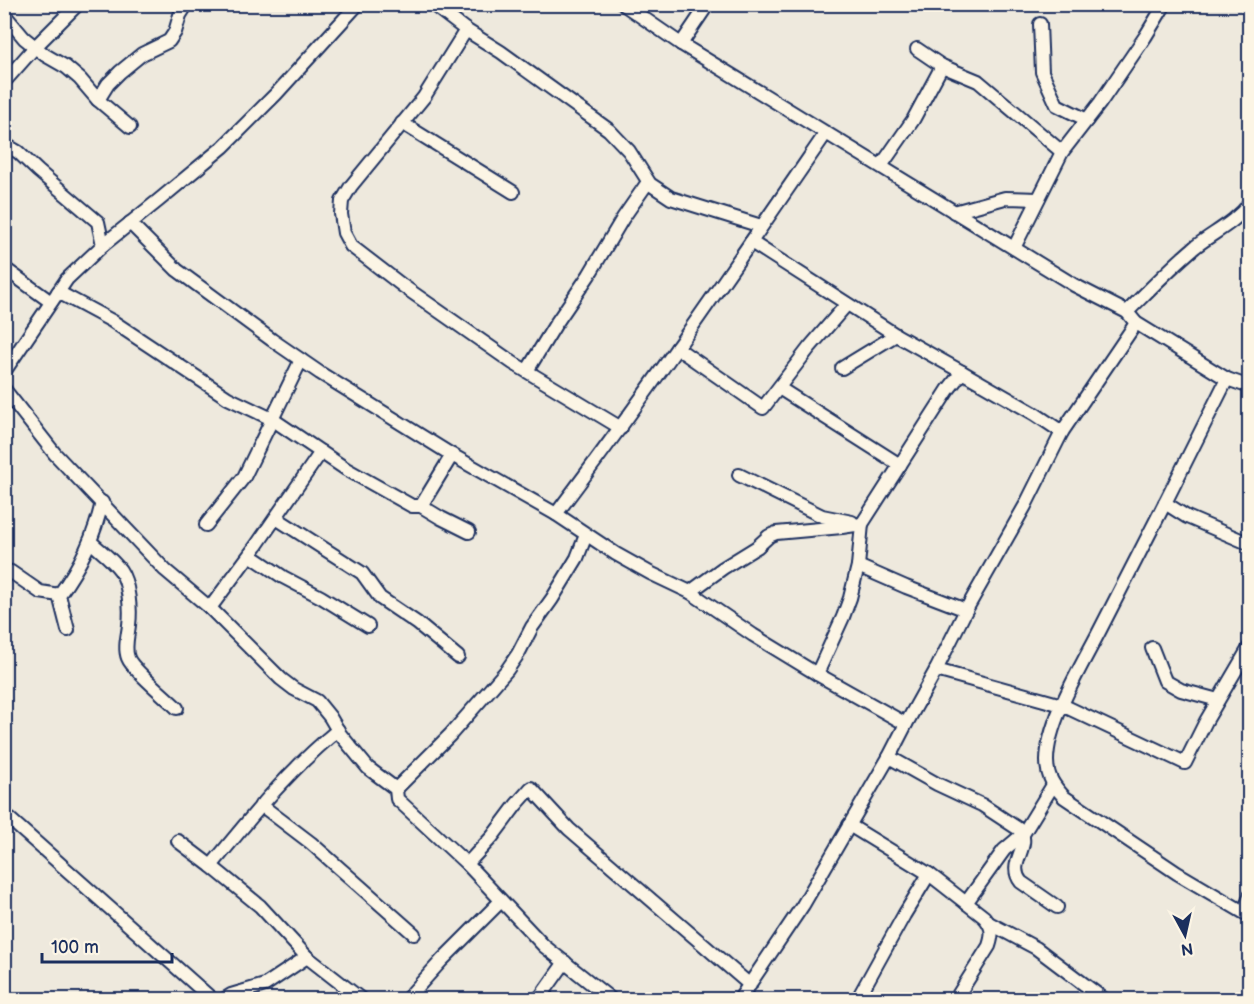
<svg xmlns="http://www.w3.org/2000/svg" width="1254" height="1004" font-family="'Balsamiq Sans',sans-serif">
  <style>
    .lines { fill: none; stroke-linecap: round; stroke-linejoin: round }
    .minor-casing { stroke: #1b2f5e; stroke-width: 16 }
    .minor { stroke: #fcf5e5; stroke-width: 12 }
  </style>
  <rect width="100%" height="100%" fill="#eee9dd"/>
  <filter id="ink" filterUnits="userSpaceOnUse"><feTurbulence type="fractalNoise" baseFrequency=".0167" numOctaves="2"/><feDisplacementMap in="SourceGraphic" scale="12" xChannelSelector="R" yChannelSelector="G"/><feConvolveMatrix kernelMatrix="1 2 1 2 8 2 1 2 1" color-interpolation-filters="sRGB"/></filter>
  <g filter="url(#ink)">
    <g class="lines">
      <g class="minor-casing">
        <g id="minor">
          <polyline points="432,4 466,30 501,52 609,130 629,151 650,184 671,198 761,226"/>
          <polyline points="623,4 681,44 1074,285 1127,312 1136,323 1227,379 1250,387"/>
          <polyline points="4,14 24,38 45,55 66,67 80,79 98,100 130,127"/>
          <polyline points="1040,24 1042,72 1057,105 1087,120"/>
          <polyline points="466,30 424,97 351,186 342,201 341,214 344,233 351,246 403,286 513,363 621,428"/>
          <polyline points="681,44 708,4"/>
          <polyline points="942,66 978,81 1062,152"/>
          <polyline points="4,82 35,47 78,4"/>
          <polyline points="98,100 108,84 120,72 142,54 169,41 175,32 180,15 187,4"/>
          <polyline points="402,123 513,192"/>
          <polyline points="4,144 18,152 38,171 98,222 103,245"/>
          <polyline points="881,166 913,120 942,66 917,49"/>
          <polyline points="954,212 1005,198 1038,199"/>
          <polyline points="130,223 177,270 272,340 320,373 452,455 556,514 616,554 650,573 690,592 753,635 817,674 906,724"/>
          <polyline points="751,242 896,335 962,372"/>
          <polyline points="1014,248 1062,152 1100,103 1145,37 1165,4"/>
          <polyline points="4,268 51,302"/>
          <polyline points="58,292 112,321 228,398 272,419 346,469 412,506 421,506 452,455"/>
          <path d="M1127 312C1149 290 1171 267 1195 247 1214 232 1235 223 1250 203"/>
          <polyline points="677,348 763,408 809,348 847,304"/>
          <polyline points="842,368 896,335"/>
          <polyline points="527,371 555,325 589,275 623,218 648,182"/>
          <polyline points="4,372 67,279 103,245 159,200 223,147 276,94 358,4"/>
          <polyline points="1227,379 1165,503 1187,517 1250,544"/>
          <polyline points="779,388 900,465"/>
          <polyline points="4,389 55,454 165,570 210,608 281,679 294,689 317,701 330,717 340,734 368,768 396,789 397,799 467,864 544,946 612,1000"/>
          <polyline points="739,475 822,516 852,522"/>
          <path d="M1165 503C1144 544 1123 585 1102 626 1084 662 1047 721 1047 761 1047 777 1054 786 1064 797L1177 873 1250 916"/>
          <polyline points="421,506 441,518 469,532"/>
          <path d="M556 514C650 390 738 261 826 133"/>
          <polyline points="276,518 362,573 380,598 417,623 458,657"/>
          <polyline points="206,525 244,477 301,360"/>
          <path d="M90 541C99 550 112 559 120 570 129 583 131 610 129 625 128 635 124 648 128 658 132 669 167 698 177 708"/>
          <polyline points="250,555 283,577 321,597 368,626"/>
          <polyline points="858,566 906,587 966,610"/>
          <polyline points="4,570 11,572 40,592 59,595"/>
          <polyline points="690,592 723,568 757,547 769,536 776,533 842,527 862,524"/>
          <polyline points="210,608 256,546 321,452"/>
          <path d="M68 630 59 595C79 568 95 535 102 502"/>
          <polyline points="1152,648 1165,681 1181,690 1218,700"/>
          <polyline points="936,670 1062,705 1185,763 1206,721 1250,646"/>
          <polyline points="817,674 843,617 850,598 858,566 862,524 948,390 962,372 1035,414 1062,432"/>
          <path d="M889 757 937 784 982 805 1020 830C1032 847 1006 863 1021 882L1057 907"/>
          <polyline points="396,789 450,735 507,670 518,654 532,627 552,599 577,558 586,535"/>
          <polyline points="261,805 311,843 414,934"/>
          <polyline points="4,814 213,1000"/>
          <path d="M849 825 929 874 984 917C993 927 993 934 989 946L955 1000"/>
          <polyline points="178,841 211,866 260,906 307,957 362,1000"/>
          <polyline points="467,864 492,837 516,805 531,788 569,829 750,985"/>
          <path d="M211 866C250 818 289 770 338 730"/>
          <polyline points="966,903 1004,850 1023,834 1053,785"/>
          <polyline points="1244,912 1250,896"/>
          <polyline points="989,923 1036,948 1105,1000"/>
          <polyline points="223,1000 231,995 265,985 307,957"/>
          <polyline points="406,1000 442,960 501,901"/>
          <polyline points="536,1000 541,996 565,962"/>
          <polyline points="739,1000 803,905 889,757 906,724 936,670 966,610 1025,506 1062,432 1136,323"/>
          <polyline points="857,1000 904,915 929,874"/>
        </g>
      </g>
      <use href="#minor" class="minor"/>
    </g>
  </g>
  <rect width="1254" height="1004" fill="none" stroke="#fcf5e5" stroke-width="24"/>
  <rect x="12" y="12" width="1230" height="980" fill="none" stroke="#1b2f5e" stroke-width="2" filter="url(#ink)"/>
  <g transform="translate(1185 935) rotate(172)" stroke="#fcf5e5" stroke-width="4.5" paint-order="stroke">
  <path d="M0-4.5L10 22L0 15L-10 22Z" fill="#1b2f5e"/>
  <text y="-9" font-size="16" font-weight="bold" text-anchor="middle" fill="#1b2f5e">N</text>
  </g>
  <path d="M42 953v9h130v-9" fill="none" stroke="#1b2f5e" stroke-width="3"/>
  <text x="51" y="953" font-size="18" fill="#1b2f5e" stroke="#fcf5e5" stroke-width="4.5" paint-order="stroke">100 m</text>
</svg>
